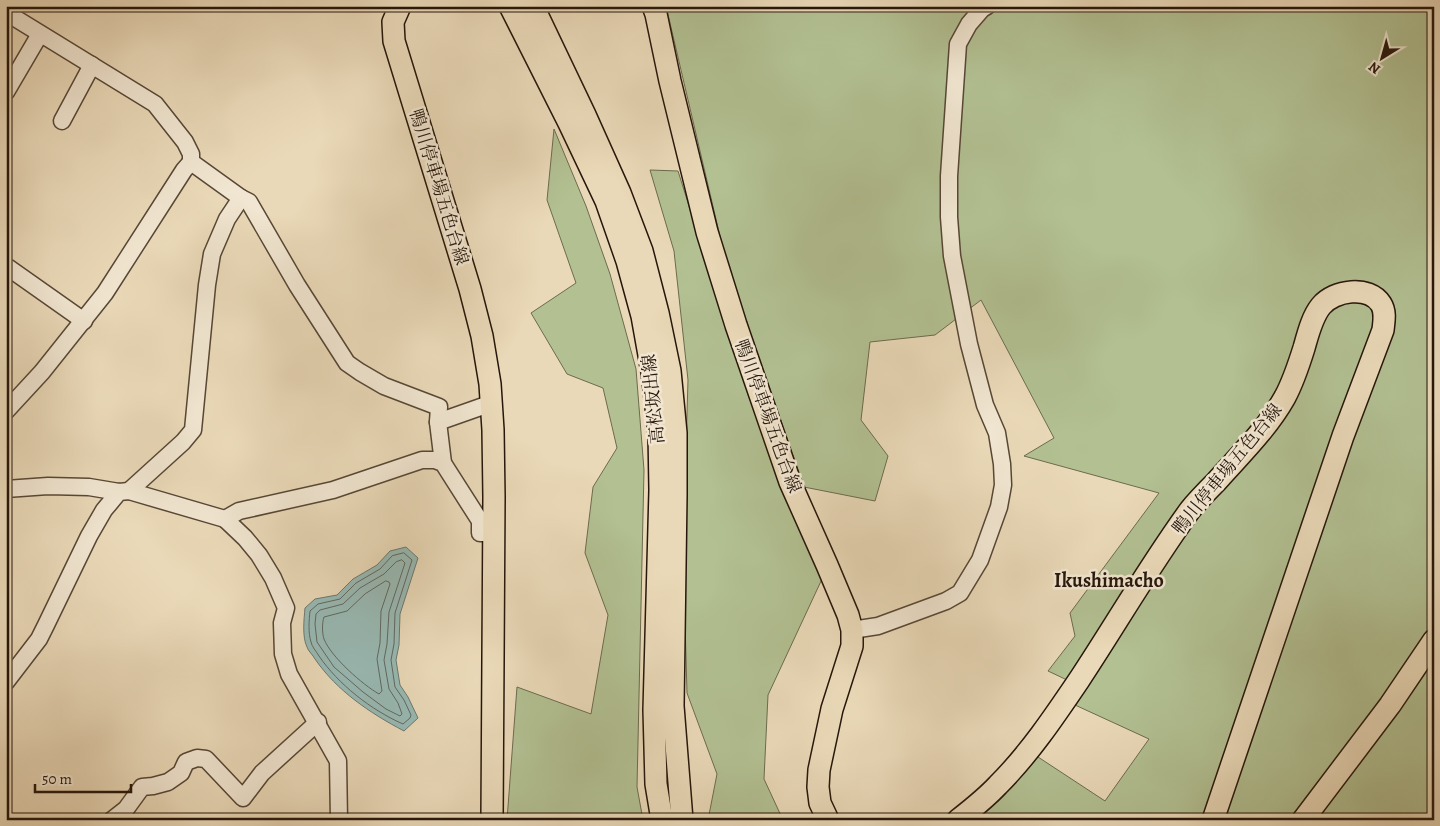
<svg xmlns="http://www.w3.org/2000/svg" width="1440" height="826" font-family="Alegreya,'Noto Serif JP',serif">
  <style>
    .green { fill: #b2c092; stroke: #6c6b4e }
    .water { fill: #98b9b4; stroke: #6a7870 }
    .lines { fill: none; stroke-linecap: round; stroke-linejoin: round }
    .shore { stroke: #5f6860; stroke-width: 1 }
    .minor-casing { stroke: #574736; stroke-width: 19 }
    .major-casing { stroke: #26160b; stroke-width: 24 }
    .minor { stroke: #f1e6d1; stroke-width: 16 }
    .major { stroke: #ead9b8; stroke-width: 21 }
    .labels { text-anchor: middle; stroke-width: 5; stroke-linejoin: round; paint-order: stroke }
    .street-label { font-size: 18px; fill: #26160b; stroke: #f1e6d1 }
    .quarter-label { font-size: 20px; font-weight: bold; fill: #26160b; stroke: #f1e6d1 }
  </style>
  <rect width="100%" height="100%" fill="#ead9b8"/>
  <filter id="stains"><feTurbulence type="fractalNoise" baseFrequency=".004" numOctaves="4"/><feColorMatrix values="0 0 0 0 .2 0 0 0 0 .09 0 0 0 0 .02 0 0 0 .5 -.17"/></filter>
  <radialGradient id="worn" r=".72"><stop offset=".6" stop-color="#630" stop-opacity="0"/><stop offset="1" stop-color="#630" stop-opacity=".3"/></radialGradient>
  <g class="green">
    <polygon points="666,6 1434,6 1434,820 974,820 1035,755 1105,801 1149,739 1075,705 1084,688 1048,671 1075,636 1070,613 1159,493 1024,456 1054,438 981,300 935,335 870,342 861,420 888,456 875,501 804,487 727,266"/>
    <polygon points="554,129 586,206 610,274 636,369 644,470 637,787 643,820 507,820 517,687 591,714 608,615 585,553 593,487 617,448 603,388 567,374 531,313 576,283 547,200"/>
    <polygon points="650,170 678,171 749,397 822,579 768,695 764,779 783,820 708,820 717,774 687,693 683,550 688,380 674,251"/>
  </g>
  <path class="water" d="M406 547 418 558 400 614 399 645 396 660 400 685 408 697 418 718 404 731C370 713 337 691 315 659 313 655 308 651 307 647 302 637 304 619 305 608L315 599 337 595 353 579 377 565 390 551Z"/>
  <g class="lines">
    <g class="shore">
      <path d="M404 553 412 560 395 613 394 644 391 660 395 687 404 700 411 715 410 718 403 724C371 710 338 684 319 656 316 651 312 647 311 642 308 632 309 621 310 611L318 604 340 599 356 583 380 569 392 556Z"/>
      <polygon points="402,560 405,563 389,612 387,644 384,660 389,689 398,703 402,714 400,716 386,709 363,692 334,667 317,642 315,624 316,614 320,610 343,604 360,588 384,574 396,562"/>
      <path d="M386 581 389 582 390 584 381 611 380 643 377 659 382 691 379 694C363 685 331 657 324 639 322 633 322 623 324 617L347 611 365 594Z"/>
    </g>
    <g class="minor-casing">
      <g id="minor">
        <polyline points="7,6 15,18 155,104 185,142 191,154 191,162 241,198 227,219 212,254 207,285 193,430 183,442 129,491"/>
        <polyline points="6,92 40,34"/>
        <polyline points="62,121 92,65"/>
        <polyline points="241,198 249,202 297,285 347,363 360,372 384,386 439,407 438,422 443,463"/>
        <polyline points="6,266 84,321"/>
        <polyline points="6,411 42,372 105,293 184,170 191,162"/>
        <polyline points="438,422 492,403"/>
        <polyline points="6,489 48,486 89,487 119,492"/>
        <polyline points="852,630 878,626 946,601 960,593 980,560 999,507 1003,485 1002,464 997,433 985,405 969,344 952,256 949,217 949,176 958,44 969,24 982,9 987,6"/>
        <polyline points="6,682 39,639 46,625 89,536 104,510 119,492 129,491 225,519"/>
        <polyline points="112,820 126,809 142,787 153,786 168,782 181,773 186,762 197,758 206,759 243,798 262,773 318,722"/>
        <polyline points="339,820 338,761 289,674 283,654 282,623 286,608 273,578 259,555 245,538 225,519 239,511 333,490 422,460 435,460 443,463 480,521 480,533 494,533"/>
      </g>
    </g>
    <g class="major-casing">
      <g id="major">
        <polyline points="400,6 393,22 394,41 470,289 482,336 490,384 493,430 494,497 492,820"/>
        <polyline points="510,6 569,123 606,201 627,261 642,316 652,372 659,433 660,490 654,710 656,784 662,820"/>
        <polyline points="533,6 585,115 620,193 642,251 658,313 670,371 676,433 676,495 673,706 682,820"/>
        <polyline points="653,6 656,14 670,81 707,232 736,325 790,482 827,565 848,615 852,630 852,646 832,709 819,770 818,787 820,803 828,820"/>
        <path d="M958 820C972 809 986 798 998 785 1029 754 1054 717 1079 680 1116 624 1150 565 1190 510 1198 500 1207 491 1216 482 1240 455 1267 429 1285 397 1293 382 1299 364 1304 348 1308 334 1312 317 1321 306 1334 290 1369 285 1381 304 1386 312 1384 321 1383 330L1343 436 1213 820"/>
        <polyline points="1303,820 1390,705 1434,640"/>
      </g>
    </g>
    <use href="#minor" class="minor"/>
    <use href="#major" class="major"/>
  </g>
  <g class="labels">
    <g class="street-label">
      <text transform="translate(439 187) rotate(73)" y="6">鴨川停車場五色台線</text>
      <text transform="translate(653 399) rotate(-96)" y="6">高松坂出線</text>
      <text transform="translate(768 416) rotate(70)" y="6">鴨川停車場五色台線</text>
      <text transform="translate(1227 469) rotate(-51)" y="6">鴨川停車場五色台線</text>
    </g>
    <g class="quarter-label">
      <text x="1109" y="587">Ikushimacho</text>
    </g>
  </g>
  <rect width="1440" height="826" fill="none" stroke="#ead9b8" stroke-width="25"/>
  <rect x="8" y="8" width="1425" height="811" fill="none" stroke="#26160b" stroke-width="2.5"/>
  <rect x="12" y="12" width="1415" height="801" fill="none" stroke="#26160b"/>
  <g transform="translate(1382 58) rotate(217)" stroke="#f1e6d1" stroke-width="4" paint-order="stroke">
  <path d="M0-4L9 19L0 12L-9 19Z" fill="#26160b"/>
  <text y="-8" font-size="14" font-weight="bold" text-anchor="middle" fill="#26160b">N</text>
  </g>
  <path d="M35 784v8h96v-8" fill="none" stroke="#26160b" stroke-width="2.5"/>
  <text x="42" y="784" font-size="15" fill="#26160b" stroke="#f1e6d1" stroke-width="4" paint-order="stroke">50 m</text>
  <rect width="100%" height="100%" filter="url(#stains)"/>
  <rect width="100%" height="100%" fill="url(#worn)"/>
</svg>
